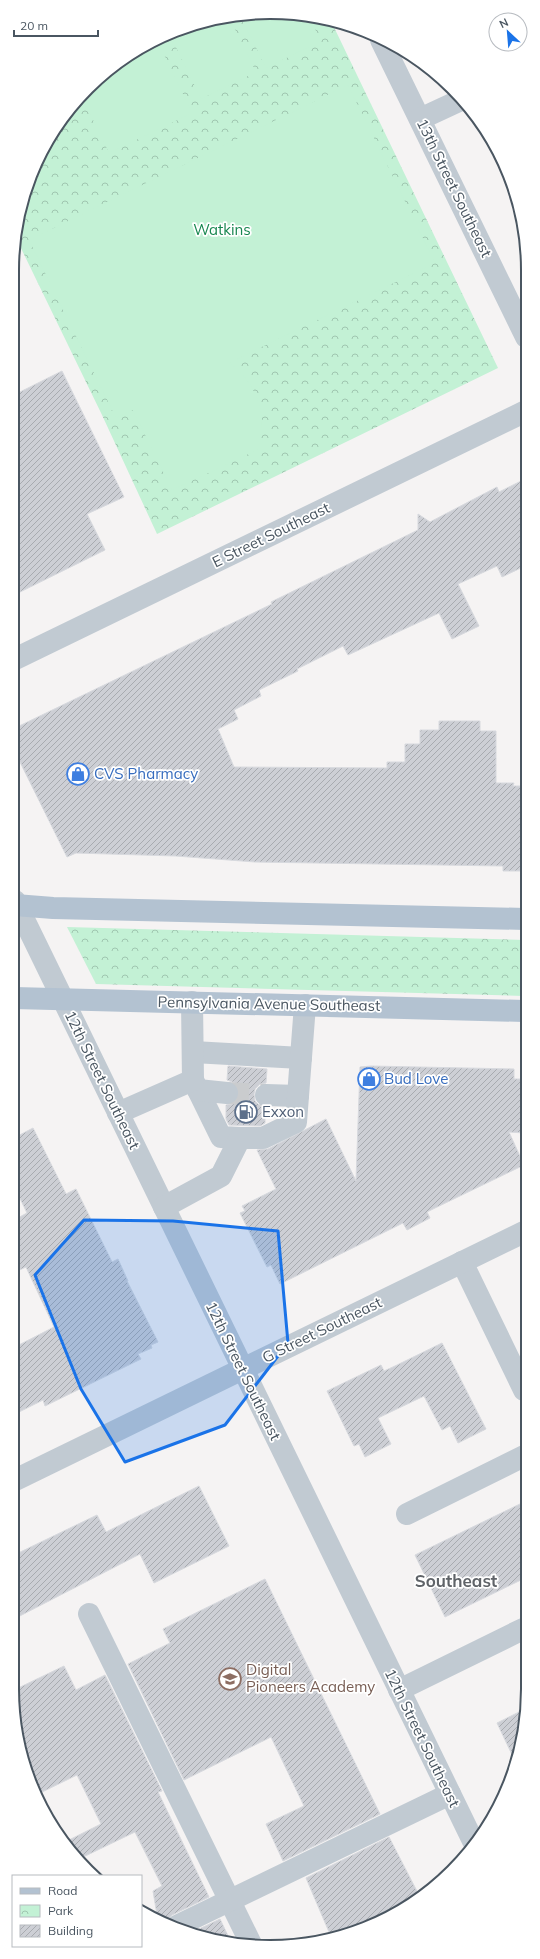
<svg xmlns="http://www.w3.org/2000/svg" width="540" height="1959" font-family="Mulish,sans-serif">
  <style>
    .park { fill: url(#park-crowns) }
    .pitch { fill: #c3f1d5 }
    .building { fill: url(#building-hatch); stroke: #d7d9de }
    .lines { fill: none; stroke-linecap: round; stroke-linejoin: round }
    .minor-tunnel { stroke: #caccce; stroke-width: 22; stroke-dasharray: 22 11; stroke-linecap: butt }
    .minor { stroke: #c1cad2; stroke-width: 22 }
    .major { stroke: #b3c2d1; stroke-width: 22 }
    .marked { fill: #1a73e8; fill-opacity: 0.2; stroke: #1a73e8; stroke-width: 3; stroke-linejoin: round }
    .labels { text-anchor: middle; stroke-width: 3.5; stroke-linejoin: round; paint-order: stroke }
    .street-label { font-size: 15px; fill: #4a5661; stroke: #fff }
    .park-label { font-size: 15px; fill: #17864f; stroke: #fff }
    .shop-label { font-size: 15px; fill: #366cbe; stroke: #fff; text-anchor: start }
    .service-label { font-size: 15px; fill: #4e5e75; stroke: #fff; text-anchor: start }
    .education-label { font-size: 15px; fill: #785e54; stroke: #fff; text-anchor: start }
    .quarter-label { font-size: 17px; font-weight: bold; fill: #5f6368; stroke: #fff }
    .rim { fill: none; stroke: #4a5661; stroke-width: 2 }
  </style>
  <defs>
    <pattern id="park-crowns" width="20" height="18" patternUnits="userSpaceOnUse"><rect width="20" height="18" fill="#c3f1d5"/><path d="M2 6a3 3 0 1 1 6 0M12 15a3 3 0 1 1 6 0" fill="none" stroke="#a0c6b0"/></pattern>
    <pattern id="building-hatch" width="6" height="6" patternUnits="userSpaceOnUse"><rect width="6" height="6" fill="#cdcfd5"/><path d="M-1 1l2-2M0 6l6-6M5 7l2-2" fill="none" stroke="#a8abb0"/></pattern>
  </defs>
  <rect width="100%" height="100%" fill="#f5f3f3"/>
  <g class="park">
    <polygon points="219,17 320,17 331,21 498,368 157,534 102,415 17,240 17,220 55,127 126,56"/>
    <polygon points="67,927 525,940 524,996 96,984"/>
  </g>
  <g class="pitch">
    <polygon points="219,17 229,17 256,72 201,99 171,37"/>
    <polygon points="241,17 309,17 321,41 266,68"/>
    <polygon points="158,42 192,113 109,153 83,99 126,56"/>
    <path d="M348 85 435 263 229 363C248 375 261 399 262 421 262 430 260 440 259 449L172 490 133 410 116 418 29 240Z"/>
  </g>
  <g class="building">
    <polygon points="62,371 124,497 87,514 105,550 16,594 16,394"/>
    <polygon points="525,479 525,566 502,577 497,566 458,584 479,626 452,639 439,613 348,655 343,646 297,669 298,671 259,690 261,696 234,710 238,719 218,729 234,767 387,768 387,762 405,762 405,744 420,744 420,730 439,730 439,721 480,721 480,731 496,731 496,783 514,783 513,786 525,786 525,871 503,871 503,866 255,862 176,856 76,853 67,857 15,752 15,728 272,604 271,602 418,530 418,514 430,522 497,487 499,492"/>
    <polygon points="228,1066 267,1069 266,1083 260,1084 255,1089 254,1094 255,1101 260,1106 265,1107 265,1123 260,1126 229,1125 226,1119 226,1105 232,1104 237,1101 239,1094 238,1088 235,1083 227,1080"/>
    <polygon points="371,1066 514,1069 514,1079 524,1079 524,1133 509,1132 524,1165 433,1209 427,1212 430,1218 407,1230 403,1223 280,1284 271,1265 267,1267 240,1213 245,1211 242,1206 276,1189 257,1150 268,1149 326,1119 356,1181 360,1067"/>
    <polygon points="33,1128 66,1194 76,1189 112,1262 118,1259 128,1281 127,1281 158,1342 151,1345 152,1348 138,1354 141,1359 45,1406 43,1400 13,1415 13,1348 54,1327 26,1267 13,1273 14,1220 27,1213 14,1186 14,1138"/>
    <polygon points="442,1343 486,1429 458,1443 450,1426 442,1430 424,1396 378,1418 391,1444 365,1457 359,1444 354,1446 327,1391 381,1365 384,1371 395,1366"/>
    <polygon points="199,1486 229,1546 154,1583 140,1554 12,1620 12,1556 97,1515 106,1532"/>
    <polygon points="524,1502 523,1579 445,1617 415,1555"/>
    <polygon points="265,1579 380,1814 283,1861 266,1824 304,1806 271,1737 184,1780 128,1664 170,1643 163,1629"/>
    <polygon points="64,1666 76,1690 105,1675 162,1791 158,1792 209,1897 172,1915 165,1923 158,1921 153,1891 162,1886 135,1832 77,1860 65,1842 101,1824 77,1775 36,1795 32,1788 12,1691"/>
    <polygon points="523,1710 523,1739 515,1761 497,1723"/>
    <polygon points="389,1837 420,1897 332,1939 306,1878"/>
    <polygon points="220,1919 230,1940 195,1931"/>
  </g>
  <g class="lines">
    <polyline class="minor-tunnel" points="227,1093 266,1095"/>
    <g class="minor">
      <polyline points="381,40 526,337"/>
      <polyline points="420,119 463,99"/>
      <polyline points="15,659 526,411"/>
      <polyline points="15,901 473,1841"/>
      <polyline points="193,1052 301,1058"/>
      <polyline points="193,1080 221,1137 240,1138"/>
      <polyline points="198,1090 227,1093"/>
      <polyline points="266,1095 298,1096"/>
      <polyline points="118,1113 193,1080 192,1002"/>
      <polyline points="164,1207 221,1176 240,1138 263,1138 296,1122 305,1005"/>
      <polyline points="462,1262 524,1390"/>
      <polyline points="13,1481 524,1232"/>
      <polyline points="407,1514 524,1456"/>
      <polyline points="89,1614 252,1946"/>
      <polyline points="399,1690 523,1629"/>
      <polyline points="177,1926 450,1794"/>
    </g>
    <g class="major">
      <polyline points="15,905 53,908 525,919"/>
      <polyline points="14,998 524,1011"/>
    </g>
  </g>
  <path class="marked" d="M84 1220 173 1221 278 1231 288 1343 225 1425 125 1462 81 1389 35 1275Z"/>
  <defs>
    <g id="shop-ring" transform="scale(1.15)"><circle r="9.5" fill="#fff" stroke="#3f7fe0" stroke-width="1.5"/><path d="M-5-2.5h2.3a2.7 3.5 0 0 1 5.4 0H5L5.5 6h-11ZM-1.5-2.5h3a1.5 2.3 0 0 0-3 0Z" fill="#3f7fe0"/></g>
    <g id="fuel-ring" transform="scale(1.15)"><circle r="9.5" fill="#fff" stroke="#5c6f8a" stroke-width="1.5"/><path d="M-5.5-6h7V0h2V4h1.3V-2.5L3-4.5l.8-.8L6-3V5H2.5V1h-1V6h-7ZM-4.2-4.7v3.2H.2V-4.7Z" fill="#5c6f8a"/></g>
    <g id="school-ring" transform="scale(1.15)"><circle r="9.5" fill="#fff" stroke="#8d6e63" stroke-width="1.5"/><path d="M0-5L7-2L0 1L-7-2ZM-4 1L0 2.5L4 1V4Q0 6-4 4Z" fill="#8d6e63"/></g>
  </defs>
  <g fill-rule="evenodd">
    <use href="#shop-ring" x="78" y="774"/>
    <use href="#shop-ring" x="369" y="1079"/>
    <use href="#fuel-ring" x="246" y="1112"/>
    <use href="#school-ring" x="230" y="1679"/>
  </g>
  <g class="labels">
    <g class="street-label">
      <text transform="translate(454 188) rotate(64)" y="5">13th Street Southeast</text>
      <text transform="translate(271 535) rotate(-26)" y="5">E Street Southeast</text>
      <text transform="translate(269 1004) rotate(1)" y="5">Pennsylvania Avenue Southeast</text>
      <text transform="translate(102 1080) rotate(64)" y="5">12th Street Southeast</text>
      <text transform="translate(322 1330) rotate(-26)" y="5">G Street Southeast</text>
      <text transform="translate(243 1371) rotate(64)" y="5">12th Street Southeast</text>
      <text transform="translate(422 1738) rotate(64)" y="5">12th Street Southeast</text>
    </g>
    <g class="park-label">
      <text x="222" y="235">Watkins</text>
    </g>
    <g class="shop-label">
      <text x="94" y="779">CVS Pharmacy</text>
      <text x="384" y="1084">Bud Love</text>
    </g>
    <g class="service-label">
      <text x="262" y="1117">Exxon</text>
    </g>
    <g class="education-label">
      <text x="246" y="1675">Digital<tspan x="246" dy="17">Pioneers Academy</tspan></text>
    </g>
    <g class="quarter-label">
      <text x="456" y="1587">Southeast</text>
    </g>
  </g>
  <path d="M0 0H540V1959H0ZM270 19H270A251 251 0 0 1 521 270V1689A251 251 0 0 1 270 1940H270A251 251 0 0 1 19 1689V270A251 251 0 0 1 270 19Z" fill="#fff" fill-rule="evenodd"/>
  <path class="rim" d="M270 19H270A251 251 0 0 1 521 270V1689A251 251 0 0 1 270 1940H270A251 251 0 0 1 19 1689V270A251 251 0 0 1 270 19Z"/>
  <rect x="12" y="1875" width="130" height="72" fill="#ffffff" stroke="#b7bbc0"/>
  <rect x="20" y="1888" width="20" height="6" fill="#b3c2d1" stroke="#b7bbc0"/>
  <text x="48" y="1895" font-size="12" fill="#4a5661">Road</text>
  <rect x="20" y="1905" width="20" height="12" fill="url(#park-crowns)" stroke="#b7bbc0"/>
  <text x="48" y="1915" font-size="12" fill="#4a5661">Park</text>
  <rect x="20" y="1925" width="20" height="12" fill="url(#building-hatch)" stroke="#b7bbc0"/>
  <text x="48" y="1935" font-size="12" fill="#4a5661">Building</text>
  <g transform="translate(508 32) rotate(334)"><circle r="19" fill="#ffffff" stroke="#b7bbc0"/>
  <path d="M0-3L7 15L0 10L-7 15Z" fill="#1a73e8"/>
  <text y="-6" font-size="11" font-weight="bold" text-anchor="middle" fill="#4a5661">N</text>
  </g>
  <path d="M14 30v6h84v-6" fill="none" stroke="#4a5661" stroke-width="2"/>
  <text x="20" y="30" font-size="12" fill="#4a5661" stroke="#ffffff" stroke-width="3" paint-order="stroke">20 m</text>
</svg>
